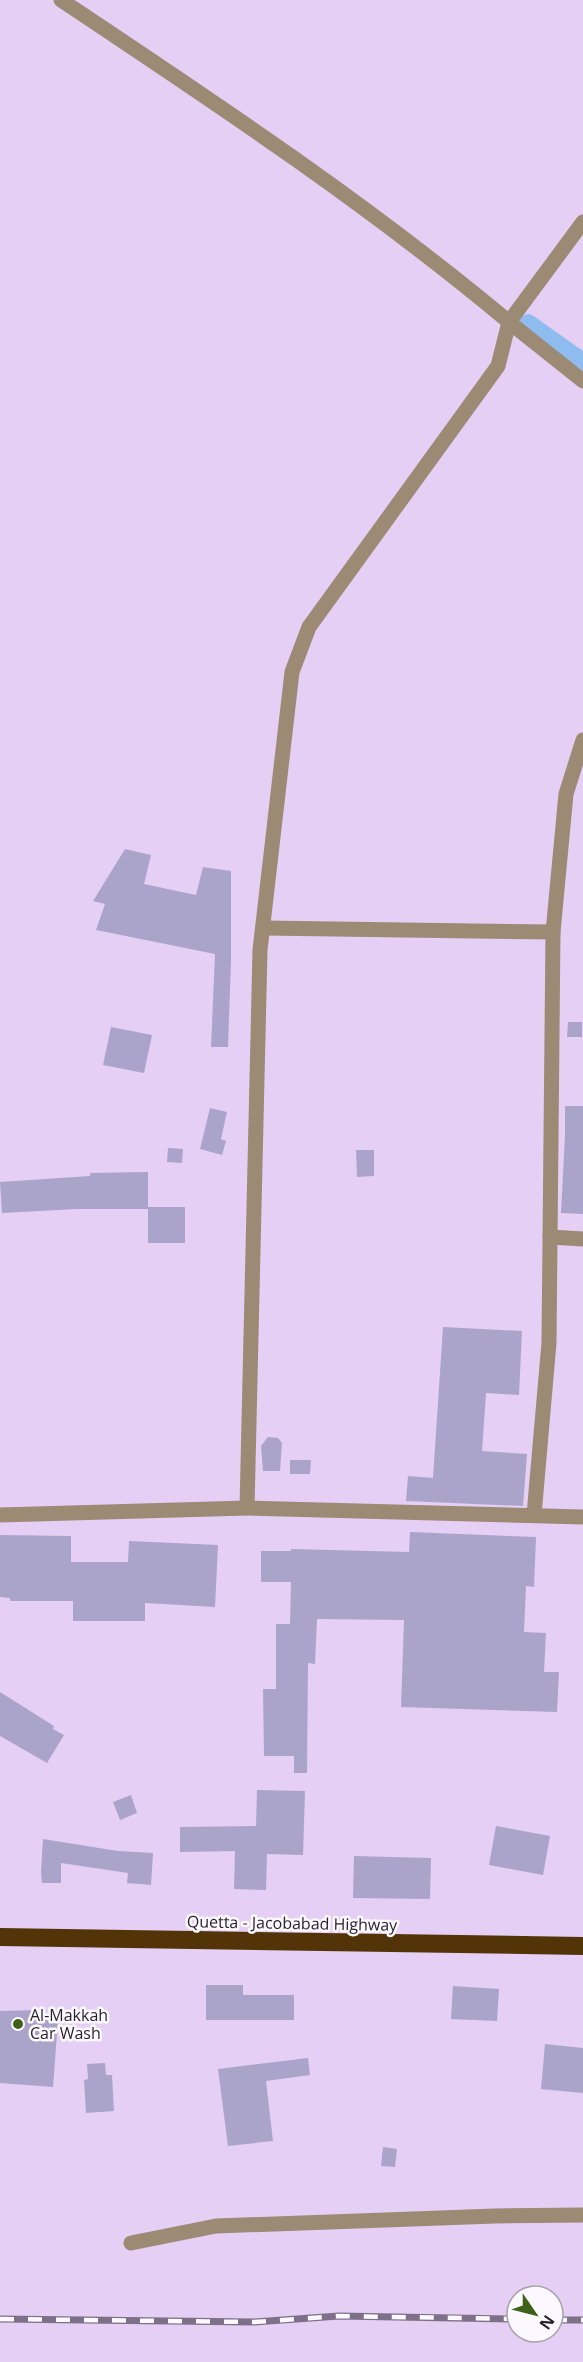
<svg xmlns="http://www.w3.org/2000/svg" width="583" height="2362" font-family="'Open Sans',sans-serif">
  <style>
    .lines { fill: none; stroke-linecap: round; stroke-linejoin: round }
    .canal { stroke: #8ebcef; stroke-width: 18 }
    .building { fill: #aaa4cb }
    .street { stroke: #9d8a74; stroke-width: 15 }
    .highway { stroke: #523408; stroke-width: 18 }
    .rail-casing { stroke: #7f7089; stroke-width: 7 }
    .rail { stroke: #fbf9fd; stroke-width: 4.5; stroke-dasharray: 14; stroke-linecap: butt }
    .poi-dot { fill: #3f6118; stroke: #fbf9fd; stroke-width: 2 }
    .labels { text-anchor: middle; stroke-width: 5; stroke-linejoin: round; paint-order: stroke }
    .street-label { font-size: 16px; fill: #271f2d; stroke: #fbf9fd }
    .poi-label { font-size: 16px; fill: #271f2d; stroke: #fbf9fd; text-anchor: start }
  </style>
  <rect width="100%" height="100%" fill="#e5cff5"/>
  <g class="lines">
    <polyline class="canal" points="528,323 583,362"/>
  </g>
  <g class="building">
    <polygon points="125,849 151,855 144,884 196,895 203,867 231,871 231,961 228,1047 211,1047 215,954 96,930 105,904 93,901"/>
    <polygon points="568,1022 582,1022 582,1037 567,1037"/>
    <polygon points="111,1027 152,1035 144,1073 103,1065"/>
    <polygon points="565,1106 583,1106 583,1214 561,1213 565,1135"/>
    <polygon points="210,1108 227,1112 221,1139 226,1141 222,1155 200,1149"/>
    <polygon points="168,1148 183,1149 182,1163 167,1162"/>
    <polygon points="356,1150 374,1150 374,1176 357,1177"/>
    <polygon points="148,1172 148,1209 77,1209 2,1213 0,1182 90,1176 90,1173"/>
    <rect x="148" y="1207" width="37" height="36"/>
    <polygon points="443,1327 522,1331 519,1395 486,1393 482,1451 527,1454 523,1506 406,1501 408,1476 433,1478"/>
    <polygon points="268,1437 278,1438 282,1443 280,1471 263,1471 261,1446"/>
    <polygon points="290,1460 311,1460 310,1474 290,1474"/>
    <polygon points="410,1532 536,1537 534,1587 526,1586 524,1632 546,1633 544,1672 559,1672 557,1712 401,1707 404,1620 317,1619 315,1664 308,1663 307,1773 294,1773 294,1756 264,1756 263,1689 276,1689 276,1624 290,1624 291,1582 261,1582 261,1551 291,1551 291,1549 409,1552"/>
    <polygon points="0,1535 71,1536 71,1562 128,1562 129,1541 218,1545 215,1607 145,1603 145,1621 73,1621 73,1601 10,1601 10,1598 0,1597"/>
    <polygon points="0,1692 54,1726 53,1729 64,1735 47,1763 0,1736"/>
    <polygon points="257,1790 305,1791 303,1855 267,1854 266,1890 234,1889 235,1851 180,1852 180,1827 256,1826"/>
    <polygon points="131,1795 137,1813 120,1820 113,1802"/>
    <polygon points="496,1826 550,1836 543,1875 489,1865"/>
    <polygon points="43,1839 118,1851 153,1853 151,1885 127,1883 128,1873 61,1863 61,1883 42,1883 41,1872"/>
    <polygon points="354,1856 431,1858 430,1899 353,1898"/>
    <polygon points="206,1985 243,1985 243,1995 294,1995 294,2020 206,2020"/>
    <polygon points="453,1986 499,1989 497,2021 451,2019"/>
    <polygon points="38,2010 37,2019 58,2020 53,2087 0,2083 0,2011"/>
    <polygon points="545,2044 583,2048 583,2093 541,2089"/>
    <polygon points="308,2058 310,2075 266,2081 273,2141 228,2146 218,2069"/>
    <polygon points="105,2063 106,2075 112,2075 114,2111 86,2113 84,2080 88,2079 87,2064"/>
    <polygon points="383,2147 397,2149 395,2167 381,2166"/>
  </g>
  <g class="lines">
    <g class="street">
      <polyline points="583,222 509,322 583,381"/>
      <polyline points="263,928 553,932 566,794 583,740"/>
      <polyline points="550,1237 583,1239"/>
      <polyline points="247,1508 583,1517"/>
      <path d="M0 1515 247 1508 260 950 292 672 309 627 498 366 509 322C368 204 214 102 61 0"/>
      <polyline points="534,1515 549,1343 553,932"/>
      <polyline points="131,2243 216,2226 495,2216 583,2215"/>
    </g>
    <polyline class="highway" points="0,1937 583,1946"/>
    <g class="rail-casing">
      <g id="rail">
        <polyline points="0,2319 254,2322 339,2316 517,2319"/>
        <polyline points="553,2320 583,2320"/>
      </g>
    </g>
    <use href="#rail" class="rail"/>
  </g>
  <circle class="poi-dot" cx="18" cy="2024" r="6"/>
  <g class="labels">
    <g class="street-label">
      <text transform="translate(292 1923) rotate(1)" y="6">Quetta - Jacobabad Highway</text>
    </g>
    <g class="poi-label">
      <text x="30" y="2021">Al-Makkah<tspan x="30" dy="18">Car Wash</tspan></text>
    </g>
  </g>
  <g transform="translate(535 2314) rotate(125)"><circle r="28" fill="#fbf9fd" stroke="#a6a2aa" stroke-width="1.5"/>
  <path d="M0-4.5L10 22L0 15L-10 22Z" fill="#3f6118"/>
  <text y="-9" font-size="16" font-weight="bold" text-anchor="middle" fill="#271f2d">N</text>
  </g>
</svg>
